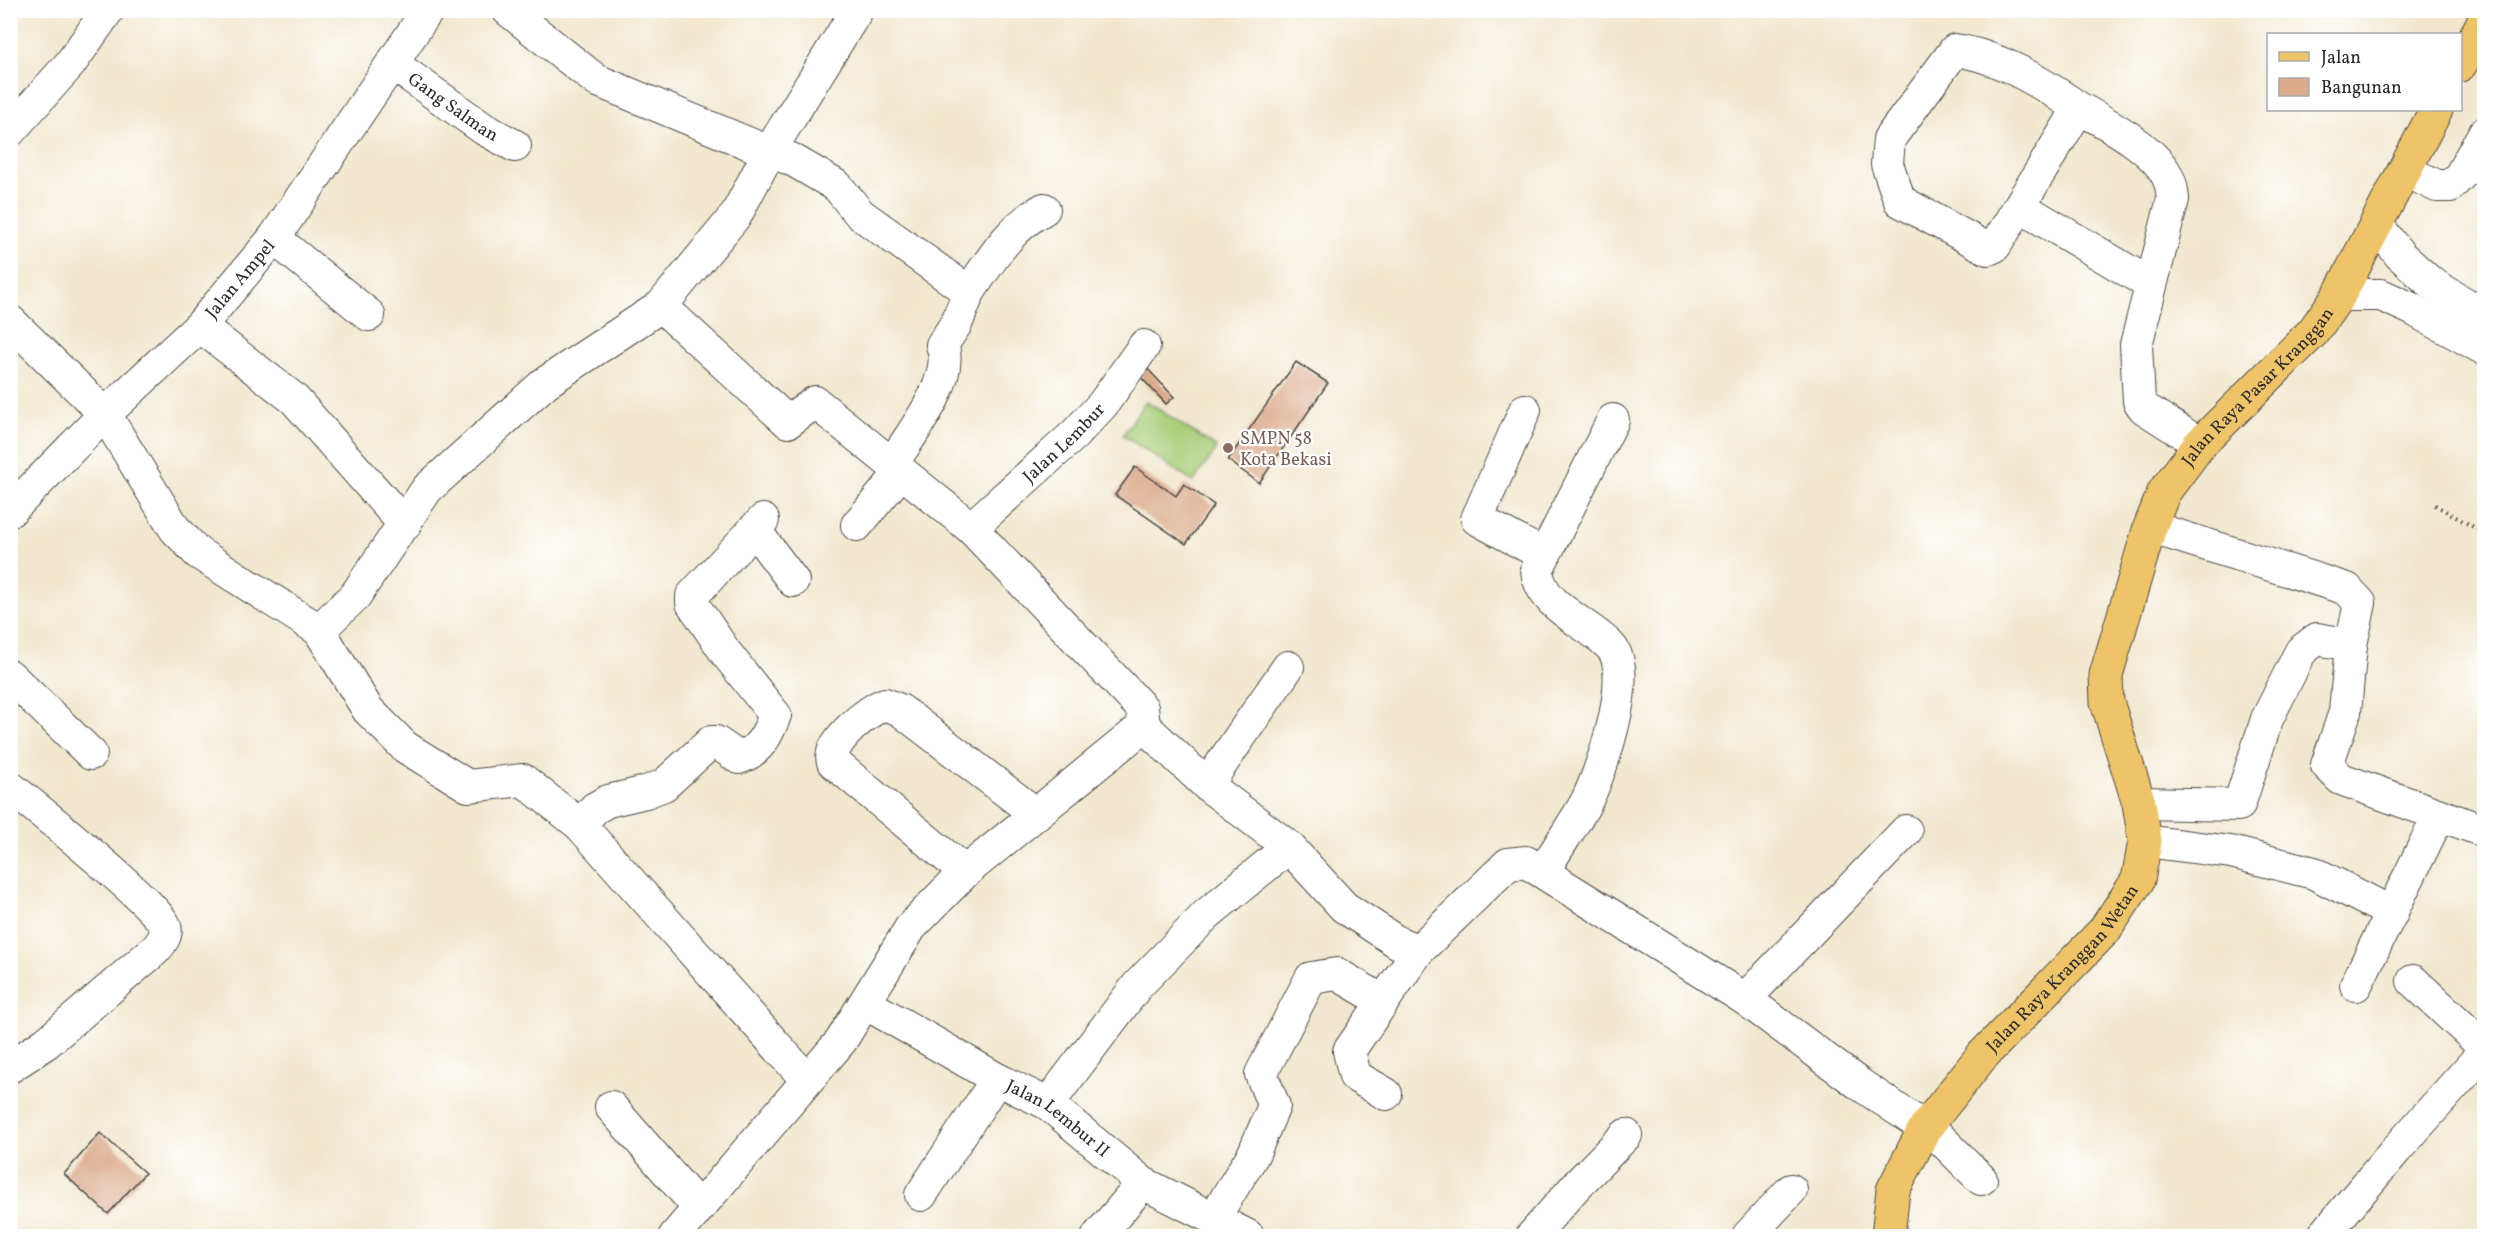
<svg xmlns="http://www.w3.org/2000/svg" width="2495" height="1247" font-family="Vollkorn,serif">
  <style>
    .green { fill: #a7ce78; stroke: #697c52; stroke-width: 1.5 }
    .building { fill: #dbab8c }
    .lines { fill: none; stroke-linecap: round; stroke-linejoin: round }
    .minor-casing { stroke: #494743; stroke-width: 34 }
    .major-casing { stroke: #494743; stroke-width: 35 }
    .path { stroke: #494743; stroke-width: 4; stroke-dasharray: 1.5 4.5; stroke-linecap: butt }
    .minor { stroke: #fff; stroke-width: 32 }
    .major { stroke: #efc469; stroke-width: 33 }
    .education-dot { fill: #8d6e63; stroke: #fff; stroke-width: 2 }
    .labels { text-anchor: middle; stroke-width: 4.5; stroke-linejoin: round; paint-order: stroke }
    .street-label { font-size: 18px; fill: #2b2b2b; stroke: #fff }
    .education-label { font-size: 18px; fill: #785e54; stroke: #fff; text-anchor: start }
  </style>
  <rect width="100%" height="100%" fill="#fff"/>
  <filter id="ink" filterUnits="userSpaceOnUse"><feTurbulence type="fractalNoise" baseFrequency=".0167" numOctaves="2"/><feDisplacementMap in="SourceGraphic" scale="12" xChannelSelector="R" yChannelSelector="G"/><feConvolveMatrix kernelMatrix="1 2 1 2 8 2 1 2 1" color-interpolation-filters="sRGB"/></filter>
  <filter id="wash" filterUnits="userSpaceOnUse"><feTurbulence type="fractalNoise" baseFrequency=".008" numOctaves="4" result="noise"/><feDisplacementMap in="SourceGraphic" scale="24" xChannelSelector="R" yChannelSelector="G"/><feGaussianBlur stdDeviation="1.35" result="paint"/><feColorMatrix in="noise" values="0 0 0 0 0 0 0 0 0 0 0 0 0 0 0 0 0 1.4 0 .05"/><feComposite in="paint" operator="in"/></filter>
  <g filter="url(#wash)">
    <rect width="100%" height="100%" fill="#f1e7ce"/>
    <polygon class="green" points="1146,401 1217,448 1193,482 1123,435"/>
    <g id="blocks">
      <g class="building">
        <polygon points="1296,362 1328,383 1259,483 1228,460"/>
        <polygon points="1143,364 1174,397 1166,404 1135,371"/>
        <polygon points="1135,467 1176,496 1184,484 1214,505 1186,544 1115,495"/>
        <polygon points="100,1133 145,1173 108,1214 64,1174"/>
      </g>
    </g>
  </g>
  <g filter="url(#ink)">
    <use href="#blocks" fill-opacity="0" stroke="#494743" stroke-width="1.5"/>
    <g class="lines">
      <g class="minor-casing">
        <g id="minor">
          <path d="M508 10 596 80 769 152 791 159 837 186 860 214 969 292 956 324 942 345C956 379 910 435 892 464"/>
          <path id="s1" d="M393 64 484 129 515 146"/>
          <path d="M2079 108C2042 83 1999 56 1955 50L1889 139 1887 164 1900 201 1988 249 1995 246 2079 108C2106 123 2158 150 2169 180 2172 186 2172 193 2173 199L2136 345 2139 401 2144 408 2200 444"/>
          <polyline points="10,131 70,64 108,10"/>
          <polyline points="2404,170 2437,186 2450,186 2460,176 2484,133"/>
          <polyline points="2021,207 2150,284"/>
          <polyline points="2377,225 2400,255 2431,283 2484,315"/>
          <polyline points="274,238 369,315"/>
          <path d="M969 292C991 260 1009 228 1044 209"/>
          <polyline points="2339,295 2381,295 2412,309 2484,349"/>
          <polyline points="661,306 788,422 815,402 971,528 1142,708 1144,726 1207,785 1289,847 1344,907 1397,942 1418,951 1508,864 1526,862 1745,999 1858,1083 1940,1138 1981,1179"/>
          <polyline points="10,321 105,414 175,529 198,553 319,630 368,710 405,747 468,786 523,780 580,825 807,1080"/>
          <polyline points="200,326 294,399 405,525"/>
          <polyline points="1525,410 1477,519 1544,555"/>
          <path id="s2" d="M10 511 105 414 200 326 274 238 428 10"/>
          <polyline points="857,525 892,483 899,469"/>
          <polyline points="2150,527 2347,589 2360,603 2351,645 2345,712 2327,765 2341,779 2484,831"/>
          <path id="s3" d="M971 528 1074 435 1103 404 1144 346"/>
          <polyline points="754,529 793,581"/>
          <polyline points="319,630 355,596 427,489 545,383 661,306 736,215 769,152 857,10"/>
          <polyline points="10,676 91,754"/>
          <polyline points="1207,785 1288,667"/>
          <path d="M10 787C34 806 160 907 165 926 168 934 161 944 155 950L46 1043 10 1067"/>
          <polyline points="2139,803 2239,805 2267,719 2301,651 2317,639 2351,645"/>
          <path d="M580 825 595 808 608 801 646 792 664 785 711 742H716L739 758C759 752 768 734 775 715L726 653 692 603V596L763 520"/>
          <polyline points="2145,841 2231,852 2314,873 2392,913"/>
          <path d="M965 872 833 762C826 744 869 709 885 704L900 710 1036 814"/>
          <path d="M1543 872C1556 850 1571 828 1584 806 1600 777 1636 674 1611 647 1588 622 1540 607 1537 570L1613 420"/>
          <polyline points="2413,981 2484,1047"/>
          <polyline points="2356,985 2439,815"/>
          <polyline points="1745,999 1906,831"/>
          <path id="s4" d="M865 1003 997 1079 1048 1104 1143 1183 1248 1236"/>
          <polyline points="1386,1094 1355,1076 1349,1051 1418,951"/>
          <polyline points="1048,1104 1137,986 1207,914 1289,847"/>
          <polyline points="611,1107 699,1208"/>
          <polyline points="921,1195 997,1079"/>
          <polyline points="1213,1219 1253,1155 1274,1106 1261,1074 1311,978 1337,974 1383,1001"/>
          <polyline points="675,1236 841,1041 911,927 965,872 1144,726"/>
          <polyline points="1098,1236 1143,1183"/>
          <polyline points="1532,1236 1577,1185 1626,1135"/>
          <polyline points="1748,1236 1791,1190"/>
          <polyline points="2323,1236 2396,1150 2484,1052"/>
        </g>
      </g>
      <g class="major-casing">
        <g id="major">
          <polyline points="2460,65 2484,21 2484,10"/>
          <path id="s5" d="M1888 1236 1893 1190 1925 1128 1982 1056 2104 931 2138 880 2145 841 2139 803 2107 702 2106 675 2150 527 2164 492 2200 444 2313 332 2339 295 2436 110"/>
        </g>
      </g>
      <polyline class="path" points="2435,505 2484,533"/>
      <use href="#minor" class="minor"/>
      <use href="#major" class="major"/>
    </g>
  </g>
  <circle class="education-dot" cx="1228" cy="448" r="6"/>
  <g class="labels">
    <g class="street-label">
      <text dy="6" stroke="none"><textPath href="#s1" startOffset="74">Gang Salman</textPath></text>
      <text dy="6" stroke="none"><textPath href="#s2" startOffset="327">Jalan Ampel</textPath></text>
      <text dy="6" stroke="none"><textPath href="#s5" startOffset="988">Jalan Raya Pasar Kranggan</textPath></text>
      <text dy="6" stroke="none"><textPath href="#s3" startOffset="126">Jalan Lembur</textPath></text>
      <text dy="6" stroke="none"><textPath href="#s5" startOffset="327">Jalan Raya Kranggan Wetan</textPath></text>
      <text dy="6" stroke="none"><textPath href="#s4" startOffset="225">Jalan Lembur II</textPath></text>
    </g>
    <g class="education-label">
      <text x="1240" y="444">SMPN 58<tspan x="1240" dy="21">Kota Bekasi</tspan></text>
    </g>
  </g>
  <rect width="2495" height="1247" fill="none" stroke="#fff" stroke-width="36"/>
  <rect x="2267" y="33" width="195" height="78" fill="#ffffff" stroke="#aaaaaa" stroke-width="1.5"/>
  <rect x="2279" y="52" width="30" height="9" fill="#efc469" stroke="#aaaaaa" stroke-width="1.5"/>
  <text x="2321" y="63" font-size="18" fill="#2b2b2b">Jalan</text>
  <rect x="2279" y="78" width="30" height="18" fill="#dbab8c" stroke="#aaaaaa" stroke-width="1.5"/>
  <text x="2321" y="93" font-size="18" fill="#2b2b2b">Bangunan</text>
</svg>
